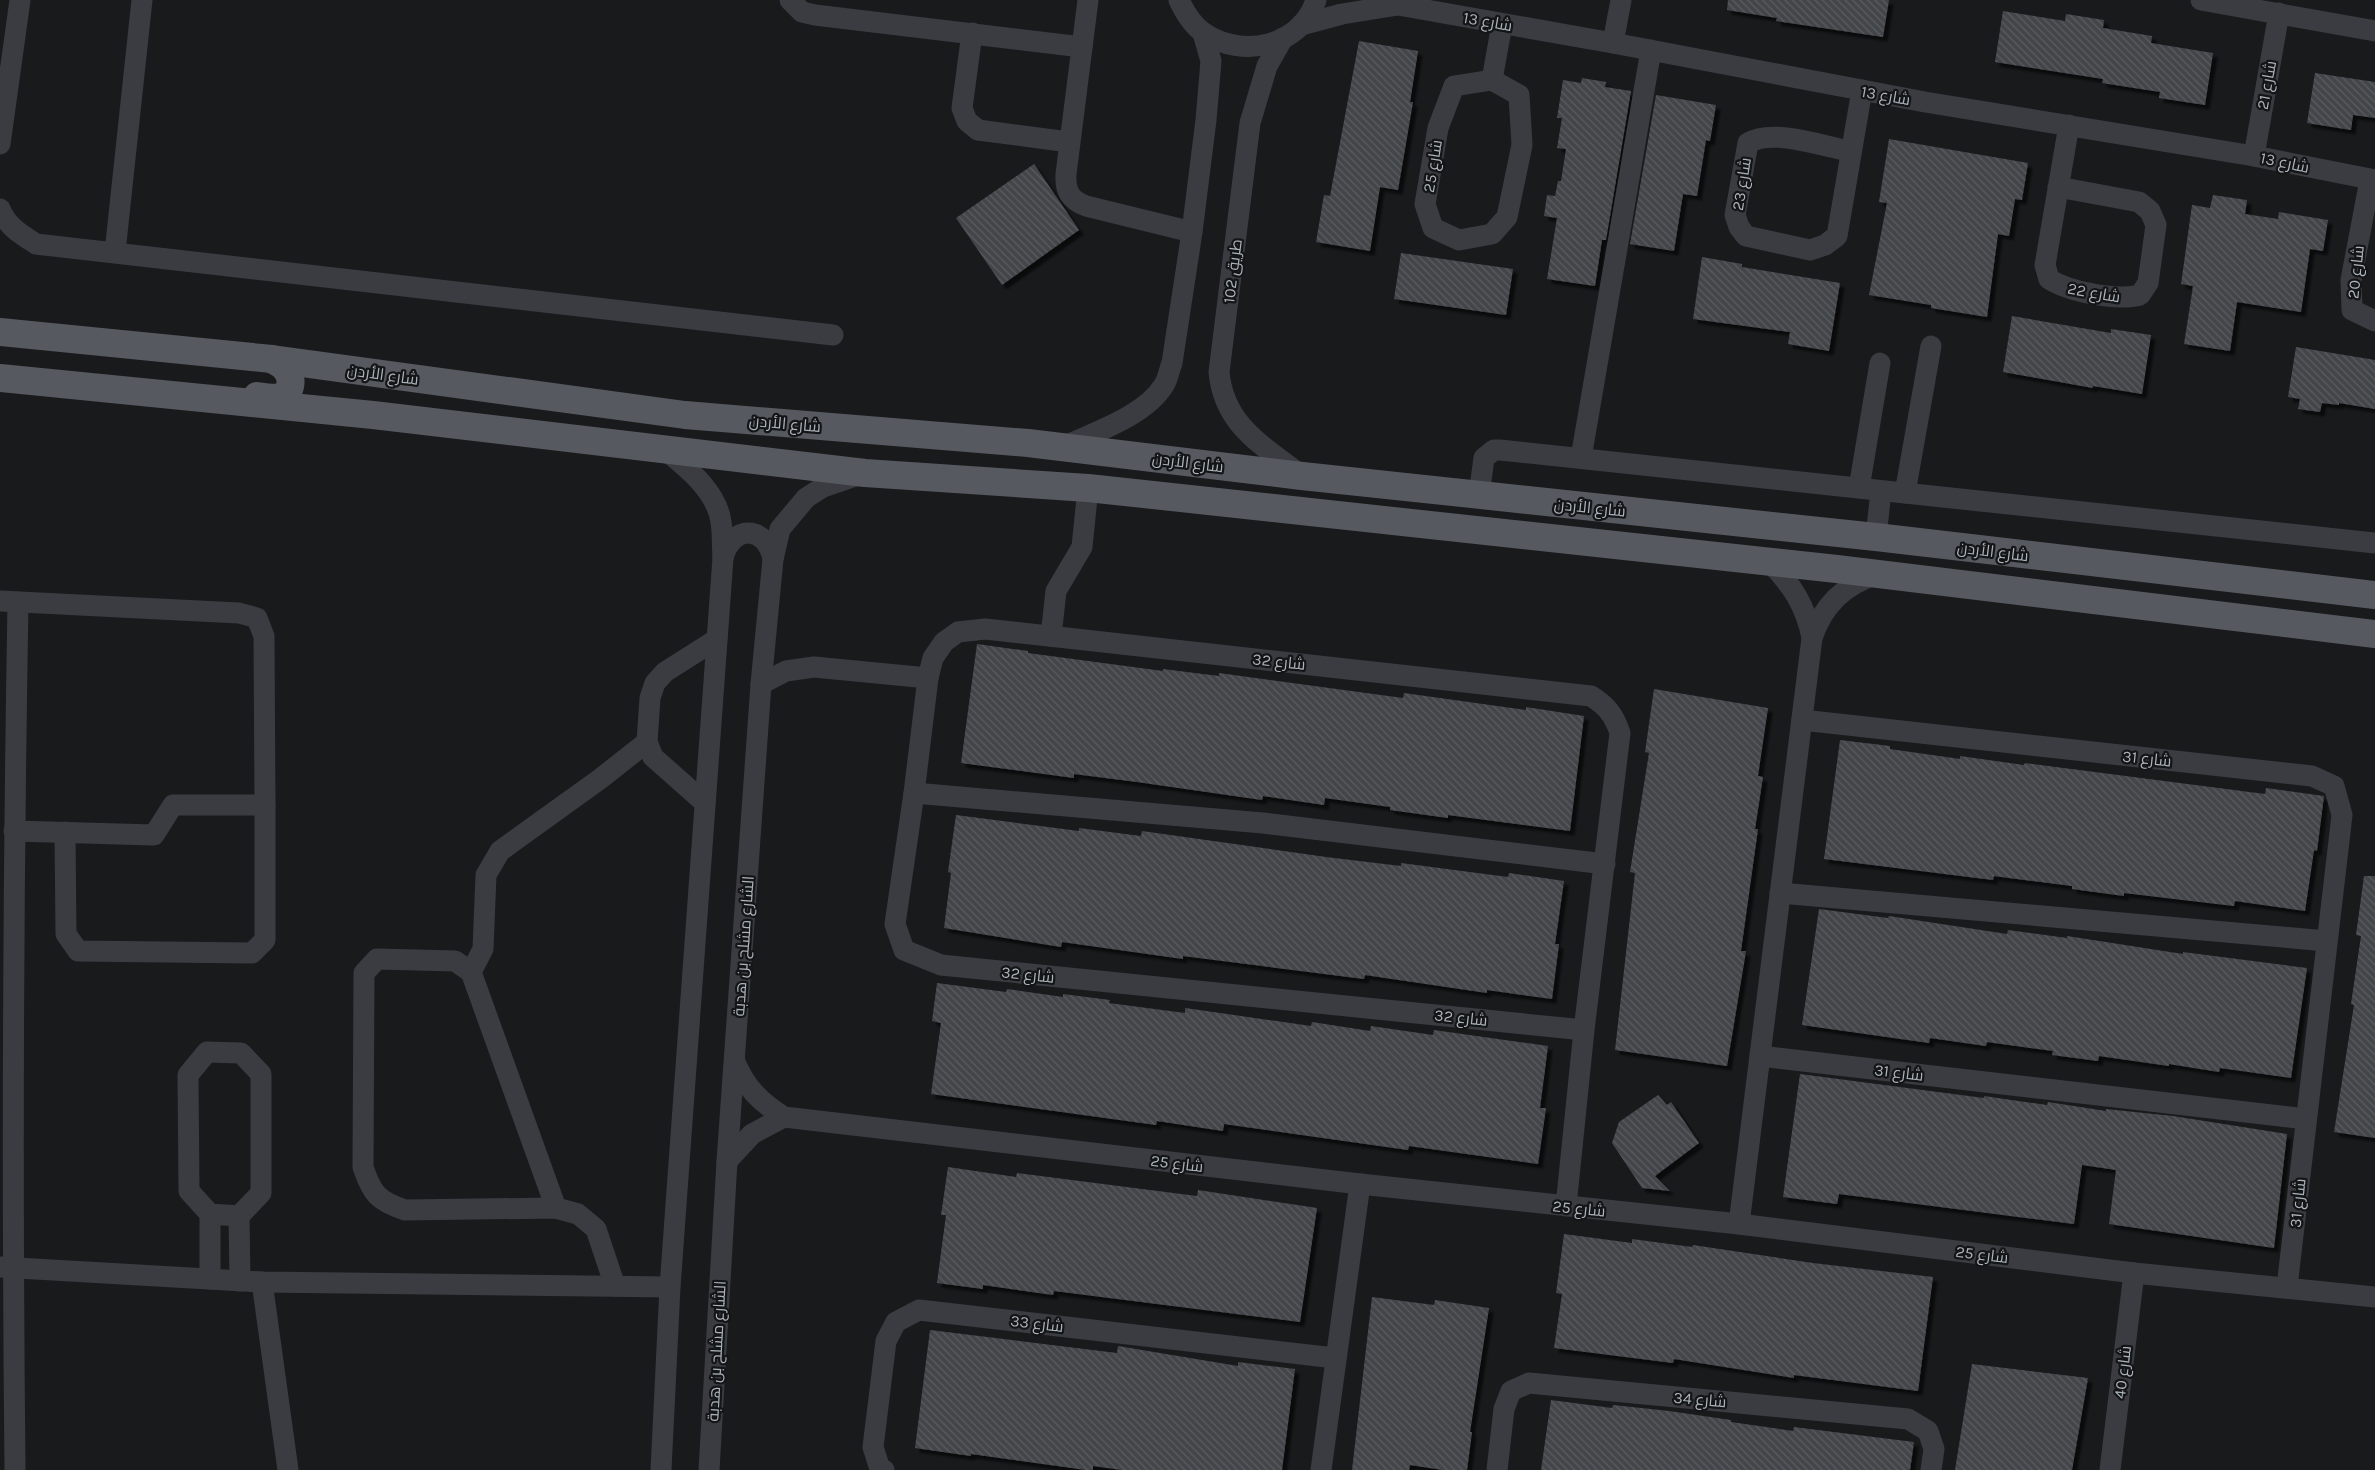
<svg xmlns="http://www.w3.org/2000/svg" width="2375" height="1470" font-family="Karla,Cairo,sans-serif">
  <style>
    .building { fill: url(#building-back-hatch); filter: url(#shadow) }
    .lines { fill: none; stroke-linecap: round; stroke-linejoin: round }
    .minor { stroke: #3a3c41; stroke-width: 21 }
    .major { stroke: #565a60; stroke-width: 28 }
    .labels { text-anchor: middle; stroke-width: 4.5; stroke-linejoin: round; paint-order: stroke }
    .street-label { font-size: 16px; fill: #abb3bc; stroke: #141517 }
  </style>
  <defs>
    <pattern id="building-back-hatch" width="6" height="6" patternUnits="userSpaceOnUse" patternTransform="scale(1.25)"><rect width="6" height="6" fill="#434549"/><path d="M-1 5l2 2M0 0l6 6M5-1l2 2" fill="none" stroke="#5b5d61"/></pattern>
    <filter id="shadow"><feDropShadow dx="4.5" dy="4.5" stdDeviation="1" flood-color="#0009"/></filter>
  </defs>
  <rect width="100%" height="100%" fill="#191a1c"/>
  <g class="building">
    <polygon points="1728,0 1889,0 1883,37 1776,21 1777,18 1727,10"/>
    <polygon points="2003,11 2065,21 2066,14 2104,20 2103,28 2152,36 2151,43 2213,53 2205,105 2159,98 2160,92 2102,83 2103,79 1995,62"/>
    <polygon points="1359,41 1418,51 1410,102 1413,102 1398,190 1380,187 1370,251 1316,242 1324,195 1330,196"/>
    <polygon points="2315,73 2375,82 2375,118 2353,115 2351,130 2307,123"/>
    <polygon points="1582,78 1606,82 1605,87 1631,91 1606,240 1602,240 1595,286 1547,279 1557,218 1544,216 1547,195 1555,196 1558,181 1561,181 1566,149 1557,148 1562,118 1557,118 1563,80 1581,83"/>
    <polygon points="1656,95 1716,105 1710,141 1706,140 1697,196 1683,194 1674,251 1630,244"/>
    <polygon points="1889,139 2028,163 2022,200 2015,199 2009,236 1998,234 1987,317 1931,308 1931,305 1869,295 1887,203 1879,202"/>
    <polygon points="1034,164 1079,230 1002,285 956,218"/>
    <polygon points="2213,195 2247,200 2245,214 2278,219 2279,212 2328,220 2323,251 2310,249 2301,312 2237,302 2230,351 2184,344 2193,286 2181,284 2192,205 2210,208"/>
    <polygon points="1401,253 1513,269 1506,315 1394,299"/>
    <polygon points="1702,257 1742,264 1742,267 1840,283 1829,351 1788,344 1790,332 1693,319"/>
    <polygon points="2012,316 2111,333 2111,329 2151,335 2142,394 2093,386 2093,388 2003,372"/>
    <polygon points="2296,347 2375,360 2375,409 2339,403 2339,405 2322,403 2320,412 2298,409 2300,399 2288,397"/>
    <polygon points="977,644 1028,651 1028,653 1163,671 1163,669 1219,676 1219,673 1403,698 1404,693 1526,710 1526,707 1584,716 1570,831 1448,815 1448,818 1390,810 1390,807 1325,798 1324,805 1263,796 1262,800 1137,782 1074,774 1074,778 961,763"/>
    <polygon points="1654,689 1768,708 1758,776 1763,777 1755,829 1758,829 1741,951 1746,951 1727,1066 1615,1050 1635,873 1630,872 1649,753 1645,752"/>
    <polygon points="1840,740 1890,746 1890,749 1960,759 1960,756 2024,765 2025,763 2265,794 2266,788 2324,796 2317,851 2314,850 2305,911 2235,901 2234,906 2124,893 2124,896 2072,889 2072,886 1994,876 1993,880 1824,859"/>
    <polygon points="956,815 1079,831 1079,828 1141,836 1142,831 1326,857 1401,866 1401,863 1508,877 1509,873 1564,881 1555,944 1559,944 1552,999 1487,990 1487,993 1365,975 1364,979 1183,956 1183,959 1062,942 1061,947 944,928 951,873 948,872"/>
    <polygon points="2364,876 2375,876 2375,1138 2334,1132 2354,1005 2351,1004 2361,936 2356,935"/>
    <polygon points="1819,909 1888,918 1889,916 2007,934 2008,930 2067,938 2067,936 2183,954 2183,952 2307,968 2291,1078 2220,1068 2219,1072 2169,1064 2169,1066 2099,1056 2098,1061 2052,1055 2053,1051 1987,1042 1986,1046 1930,1038 1929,1043 1802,1025"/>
    <polygon points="937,983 1006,992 1007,989 1063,997 1063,994 1110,1000 1109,1003 1185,1013 1185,1008 1311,1026 1312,1022 1370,1031 1371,1026 1433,1035 1434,1030 1548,1046 1540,1108 1546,1108 1538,1164 1409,1146 1408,1150 1224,1124 1223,1131 1157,1121 1156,1125 931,1094 941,1023 932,1021"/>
    <polygon points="1800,1074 1984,1098 1984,1096 2047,1105 2048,1102 2106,1111 2106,1109 2173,1116 2287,1134 2274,1248 2109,1224 2116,1170 2082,1165 2074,1224 1839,1194 1837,1204 1783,1197"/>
    <polygon points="1658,1095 1667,1105 1671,1102 1699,1143 1655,1176 1670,1191 1642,1188 1612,1143 1619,1122"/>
    <polygon points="948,1167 1016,1177 1017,1173 1197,1196 1198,1190 1317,1208 1300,1322 1054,1291 1053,1295 983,1285 983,1289 937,1283 946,1215 941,1215"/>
    <polygon points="1564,1234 1632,1243 1632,1239 1692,1247 1693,1245 1813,1263 1933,1277 1918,1391 1794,1375 1794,1378 1674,1359 1673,1363 1554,1348 1562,1294 1556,1293"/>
    <polygon points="1372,1297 1434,1305 1435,1300 1489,1308 1470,1432 1472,1432 1467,1470 1443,1470 1410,1465 1409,1470 1352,1470"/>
    <polygon points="930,1330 1117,1353 1118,1346 1238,1366 1238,1362 1295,1369 1282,1470 1122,1470 1093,1466 1093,1470 1086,1470 971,1454 971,1456 915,1448"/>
    <polygon points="1972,1364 2088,1378 2072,1470 1955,1470"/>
    <polygon points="1551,1400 1612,1408 1613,1405 1669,1411 1731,1420 1731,1422 1793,1431 1794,1427 1914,1442 1910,1470 1541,1470"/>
  </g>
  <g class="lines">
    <g class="minor">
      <polyline points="790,0 802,12 815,15 1082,47"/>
      <path d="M1088 0 1066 174C1065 191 1070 200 1086 206L1192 232"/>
      <path d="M1179 0C1185 13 1192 25 1204 33 1242 59 1301 47 1316 0"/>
      <polyline points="2201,0 2375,31"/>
      <polyline points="1301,25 1342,14 1398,5 1613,43 1925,102 2254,156 2375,180"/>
      <polyline points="972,33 962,108 967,121 978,130 1069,142"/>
      <path d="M1283 38 1267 66 1250 123 1219 372C1224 426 1263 445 1302 476"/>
      <polyline points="1613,43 1621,0"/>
      <polygon points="1492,80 1519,95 1522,145 1507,217 1492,234 1459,240 1433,228 1425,204 1438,128 1454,86"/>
      <polyline points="1492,80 1502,24"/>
      <polyline points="0,144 20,0"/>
      <path d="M1850 151C1821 146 1773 128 1748 143L1735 215 1739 227 1746 236 1810 250 1825 245 1837 236 1862 90"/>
      <polyline points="2254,156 2279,13"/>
      <polyline points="2370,180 2351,280 2352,310 2375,321"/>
      <path d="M2058 187 2139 202 2150 211 2156 225 2148 283 2140 295C2117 301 2069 292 2049 279L2045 265 2069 125"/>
      <path d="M0 209C7 226 20 234 36 244L833 335"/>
      <polyline points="115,252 142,0"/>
      <path d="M1063 447C1095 432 1145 416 1164 385 1168 379 1169 370 1172 363L1192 232 1206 120 1211 61 1203 33"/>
      <polyline points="1581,458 1651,50"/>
      <polyline points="1859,488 1880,363"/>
      <polyline points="1905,493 1931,346"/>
      <polyline points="1479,495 1484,458 1494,450 1500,450 2375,543"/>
      <polyline points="1876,537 1881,491"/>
      <path d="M723 558C732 524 766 525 773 559"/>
      <path d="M1769 562C1792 584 1806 607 1812 638"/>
      <polyline points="0,601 239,613 257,618 264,636 265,805 173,805 154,835 14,831"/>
      <polyline points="1051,636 1056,591 1082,547 1088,488"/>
      <polyline points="761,684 786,671 814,667 928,678"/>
      <polyline points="1802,720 2312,776 2334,786 2342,815 2287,1287"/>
      <polyline points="914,793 1263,823 1605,864"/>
      <polyline points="705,803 653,757 647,742 650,698 655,683 665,672 717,639"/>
      <polyline points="65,832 66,934 78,951 252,953 265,940 265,805"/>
      <polyline points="1780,893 2327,941"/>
      <polyline points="471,972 483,949 486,875 500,851 600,779 647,742"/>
      <polygon points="207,1052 241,1053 261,1074 261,1193 239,1216 210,1214 189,1191 188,1075"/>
      <polyline points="1760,1056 2306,1119"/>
      <path d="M735 1062C746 1088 760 1102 784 1117L1360 1184 1739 1224 2134 1273 2375 1297"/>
      <polyline points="727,1161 752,1134 784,1117"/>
      <path d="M1566 1206 1584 1030 1620 733C1614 715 1607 706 1591 696L985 629 958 632 944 642 933 658 928 678 914 793 895 924 904 950 941 965 1584 1030"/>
      <path d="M556 1208 405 1210C378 1201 372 1194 363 1167L364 973 377 959 455 961 471 972 556 1208 578 1214 596 1229 615 1286"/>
      <polyline points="210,1214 210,1279"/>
      <polyline points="239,1216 240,1281"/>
      <path d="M1739 1224 1812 638C1823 605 1844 585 1877 574"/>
      <polyline points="0,1267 262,1282 670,1287"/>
      <polyline points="262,1282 288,1470"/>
      <path d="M15 1470C12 1181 13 891 18 602"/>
      <path d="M661 1470 670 1287 723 558C722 546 723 534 721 522 717 491 687 468 664 449"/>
      <polyline points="709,1470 727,1161 761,684 773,559 780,529 806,498 823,487 861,474"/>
      <polyline points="884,1470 880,1469 873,1447 886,1341 896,1322 919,1310 1335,1358"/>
      <polyline points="1321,1470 1360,1184"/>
      <polyline points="1497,1470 1504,1409 1511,1391 1529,1383 1908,1419 1928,1431 1934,1449 1931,1470"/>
      <polyline points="2110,1470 2134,1273"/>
    </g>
    <g class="major">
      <polyline points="0,332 272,359 685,415 1028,443 1302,476 1876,537 2375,595"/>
      <polyline points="0,378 373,415 865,473 1088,488 1837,569 2375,634"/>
      <path d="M257 396C264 397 272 399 280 397 293 393 293 376 285 368 282 364 276 362 272 359"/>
    </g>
  </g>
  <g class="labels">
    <g class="street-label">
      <text transform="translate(1488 21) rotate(10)" y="6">شارع 13</text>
      <text transform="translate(2266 85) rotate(-80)" y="6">شارع 21</text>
      <text transform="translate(1886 95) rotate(10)" y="6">شارع 13</text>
      <text transform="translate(2285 162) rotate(12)" y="6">شارع 13</text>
      <text transform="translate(1432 166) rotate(-81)" y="6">شارع 25</text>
      <text transform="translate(1741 184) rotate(-81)" y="6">23 شارع</text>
      <text transform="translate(1232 271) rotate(-83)" y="6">طريق 102</text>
      <text transform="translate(2355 272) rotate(-84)" y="6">شارع 20</text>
      <text transform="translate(2094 292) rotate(10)" y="6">شارع 22</text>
      <text transform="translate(383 374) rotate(8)" y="6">شارع الأردن</text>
      <text transform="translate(785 423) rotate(5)" y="6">شارع الأردن</text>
      <text transform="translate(1188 462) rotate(7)" y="6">شارع الأردن</text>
      <text transform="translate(1590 507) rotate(6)" y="6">شارع الأردن</text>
      <text transform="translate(1993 551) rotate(7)" y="6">شارع الأردن</text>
      <text transform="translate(1279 661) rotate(6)" y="6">شارع 32</text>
      <text transform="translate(2147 758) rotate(6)" y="6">شارع 31</text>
      <text transform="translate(743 946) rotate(-86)" y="6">الشارع مشلح بن هدبة</text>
      <text transform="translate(1028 974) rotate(6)" y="6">شارع 32</text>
      <text transform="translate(1461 1017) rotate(6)" y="6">شارع 32</text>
      <text transform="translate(1899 1072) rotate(7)" y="6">شارع 31</text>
      <text transform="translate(1177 1163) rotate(7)" y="6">شارع 25</text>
      <text transform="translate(2297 1203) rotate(-84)" y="6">شارع 31</text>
      <text transform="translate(1579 1208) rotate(6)" y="6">شارع 25</text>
      <text transform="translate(1982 1254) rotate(7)" y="6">شارع 25</text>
      <text transform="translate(1037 1323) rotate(7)" y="6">شارع 33</text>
      <text transform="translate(716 1351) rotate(-87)" y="6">الشارع مشلح بن هدبة</text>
      <text transform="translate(2122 1372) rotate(-83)" y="6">شارع 40</text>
      <text transform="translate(1700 1399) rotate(5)" y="6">شارع 34</text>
    </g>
  </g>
</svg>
